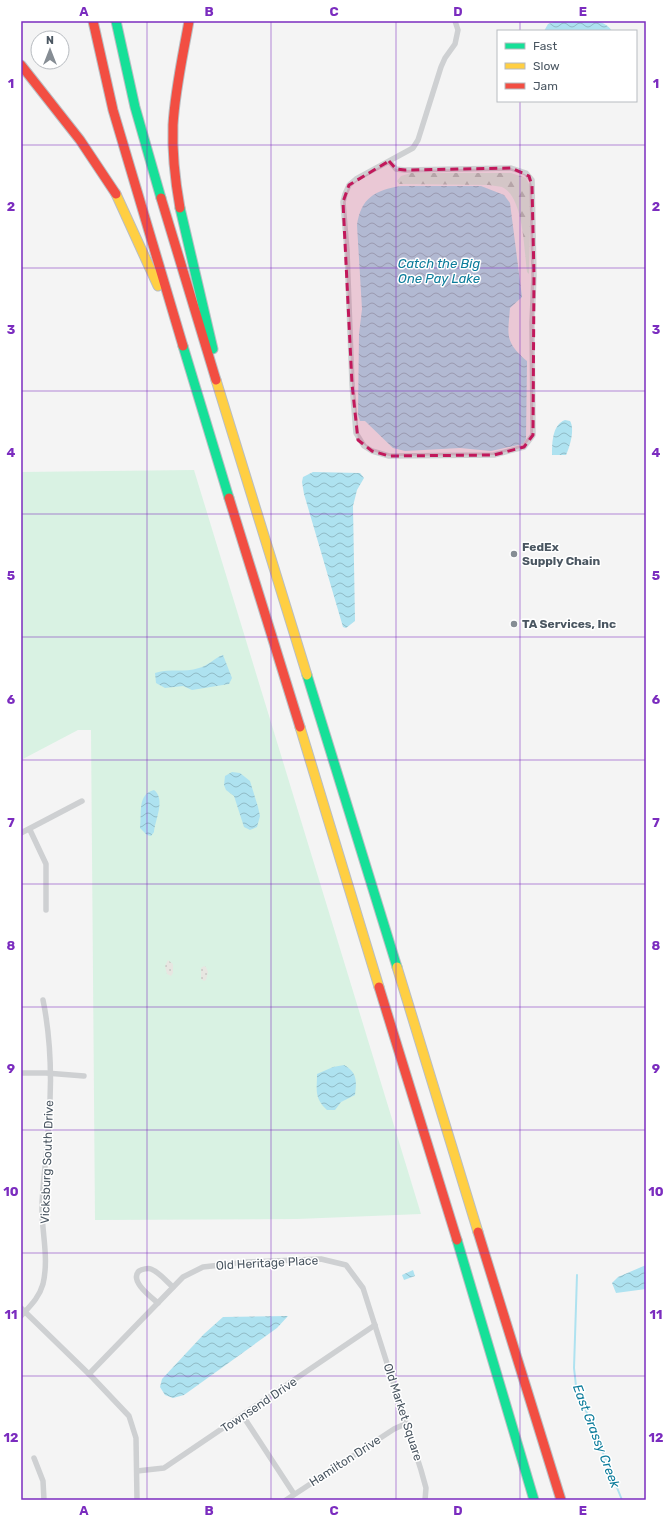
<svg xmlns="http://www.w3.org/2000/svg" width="667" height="1521" font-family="Rubik,sans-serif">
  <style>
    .grass { fill: #d9f2e3 }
    .forest { fill: url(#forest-firs) }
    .sand { fill: url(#sand-dots) }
    .water { fill: url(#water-waves) }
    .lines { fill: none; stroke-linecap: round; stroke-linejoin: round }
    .stream { stroke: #aee2f0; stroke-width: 2 }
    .fast-casing { stroke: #b9bec3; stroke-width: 11 }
    .slow-casing { stroke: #b9bec3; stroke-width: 11 }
    .jam-casing { stroke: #b9bec3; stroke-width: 11 }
    .street { stroke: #ced0d2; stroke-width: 5.5 }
    .fast { stroke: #16e098; stroke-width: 9 }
    .slow { stroke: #ffcf43; stroke-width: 9 }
    .jam { stroke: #f24e42; stroke-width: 9 }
    .marked { fill: #c2185b; fill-opacity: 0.2; stroke: #c2185b; stroke-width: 3; stroke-dasharray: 8 5; stroke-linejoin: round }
    .grid { fill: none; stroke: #7b2cbf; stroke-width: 1; stroke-opacity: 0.55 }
    .poi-dot { fill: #868d94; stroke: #fff; stroke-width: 1.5 }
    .labels { text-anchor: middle; stroke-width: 3; stroke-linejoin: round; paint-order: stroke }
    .poi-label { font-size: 12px; font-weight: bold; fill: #4a5661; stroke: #fff; text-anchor: start }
    .street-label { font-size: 12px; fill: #4a5661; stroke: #fff }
    .water-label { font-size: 13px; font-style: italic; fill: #0c7c9b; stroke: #fff }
    .neatline { fill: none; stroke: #7b2cbf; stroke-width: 1.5 }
    .grid-label { font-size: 13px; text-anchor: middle; font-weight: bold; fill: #7b2cbf }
  </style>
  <defs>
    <pattern id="forest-firs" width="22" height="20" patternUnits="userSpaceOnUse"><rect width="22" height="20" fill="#d9f2e3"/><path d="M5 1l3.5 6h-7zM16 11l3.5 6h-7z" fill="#b2c7bb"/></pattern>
    <pattern id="sand-dots" width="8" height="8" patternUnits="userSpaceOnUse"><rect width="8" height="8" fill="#e7e6e1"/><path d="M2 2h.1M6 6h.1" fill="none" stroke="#c8c7c4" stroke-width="1.8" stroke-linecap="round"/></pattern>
    <pattern id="water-waves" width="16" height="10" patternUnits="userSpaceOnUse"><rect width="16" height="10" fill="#aee2f0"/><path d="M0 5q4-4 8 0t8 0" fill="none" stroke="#90bac6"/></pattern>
  </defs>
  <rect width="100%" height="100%" fill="#f4f4f4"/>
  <polygon class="grass" points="194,470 421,1214 297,1219 95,1220 91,730 78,730 21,760 21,472"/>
  <path class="forest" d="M411 173H511L526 178 531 188 529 274 527 272C524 251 524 197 502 187 498 186 493 186 489 185L399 184 397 181 401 176Z"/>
  <g class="sand">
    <polygon points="168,960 173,964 173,973 171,976 167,974 165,966"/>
    <polygon points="204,966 206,967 208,972 206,980 204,981 201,979 201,968"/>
  </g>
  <g class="water">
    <path d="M557 21C573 21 603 15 612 31H544L548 24Z"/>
    <path d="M401 186H481L504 195 510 203 522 297 510 308C508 335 504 341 527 361L526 439 523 444 491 451 460 448 405 451 393 448 365 421H360L358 415 359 334 362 309 357 225C361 198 375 190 401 186Z"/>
    <path d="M565 420 570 421C575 429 570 446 566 455H552C552 443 552 425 565 420Z"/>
    <polygon points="313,472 360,473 364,478 357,490 353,506 355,621 346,628 343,627 304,494 302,482 303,477"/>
    <path d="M223 655 232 678 229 684 192 690 183 686 165 688 156 683 155 673C170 668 184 673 199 668 208 666 214 658 223 655Z"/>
    <polygon points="232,772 240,773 250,781 258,807 260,816 257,827 250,830 244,827 234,796 226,790 224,785 225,776"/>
    <path d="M154 790C166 799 155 820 154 832L151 836 147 835 140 828C142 814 137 794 154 790Z"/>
    <path d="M344 1065C357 1072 357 1081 355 1095L341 1102 335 1110H327C314 1098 317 1090 317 1074L333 1067Z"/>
    <polygon points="646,1265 646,1289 616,1293 612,1283 618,1277"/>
    <polygon points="413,1270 415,1276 404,1280 402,1275"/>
    <polygon points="288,1316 277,1328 184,1395 173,1398 165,1395 160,1387 162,1379 204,1334 223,1317"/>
  </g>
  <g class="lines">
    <polyline class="stream" points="577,1275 574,1368 576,1386 622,1500"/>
    <g class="fast-casing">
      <g id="fast">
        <polyline points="116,21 135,107 161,198"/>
        <polyline points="180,208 213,349"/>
        <polyline points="183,346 229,498"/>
        <polyline points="307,675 397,967"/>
        <polyline points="457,1240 534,1500"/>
      </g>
    </g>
    <g class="slow-casing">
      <g id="slow">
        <polyline points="116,194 158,286"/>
        <polyline points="216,380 307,675"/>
        <polyline points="300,727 379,987"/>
        <polyline points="397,967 478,1232"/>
      </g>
    </g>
    <g class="jam-casing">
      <g id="jam">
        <polyline points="93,21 113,110 183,346"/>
        <polyline points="21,65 80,140 116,194"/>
        <polyline points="161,198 216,380"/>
        <path d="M180 208C175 180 172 153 173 125 175 90 183 55 189 21"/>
        <polyline points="229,498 300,727"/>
        <polyline points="379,987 457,1240"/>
        <polyline points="478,1232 561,1500"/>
      </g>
    </g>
    <g class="street">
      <polyline points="389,161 396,169 405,170 511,168 526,173 532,180 534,276 532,322 533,435 524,447 494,455 389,456 372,451 364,446 356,433 352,384 347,251 343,202 345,194 349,185 356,179 413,148 418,140 441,67 445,58 455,44 458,30 455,21"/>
      <polyline points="30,830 46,864 46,910"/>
      <polyline points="21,833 82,801"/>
      <polyline points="21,1073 46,1073 84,1076"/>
      <path d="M158 1303C151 1297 129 1281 139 1271 142 1269 148 1268 151 1269 159 1272 167 1282 173 1287"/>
      <polyline points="21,1308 93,1378 129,1416 136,1438 137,1500"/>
      <path d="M21 1316C30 1306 39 1298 43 1284 49 1258 42 1234 42 1209 42 1183 47 1158 48 1133 52 1089 52 1044 43 1000"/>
      <polyline points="89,1374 183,1277 203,1267 247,1262 321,1259 346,1265 363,1288 421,1470 426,1488 425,1500"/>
      <polyline points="243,1416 294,1494"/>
      <polyline points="34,1458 43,1481 44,1500"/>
      <polyline points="137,1471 164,1468 375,1325"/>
      <polyline points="286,1500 394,1429 405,1424"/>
    </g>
    <use href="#fast" class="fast"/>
    <use href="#slow" class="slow"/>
    <use href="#jam" class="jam"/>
  </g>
  <path class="marked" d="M389 161 396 169 405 170 511 168 529 176 532 186 534 276 533 435 524 447 494 455 389 456 372 451 358 440 352 384 343 202 349 185Z"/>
  <path class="grid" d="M147 21V1500M271 21V1500M396 21V1500M520 21V31M520 101V1500M21 145H646M21 268H646M21 391H646M21 514H646M21 637H646M21 760H646M21 884H646M21 1007H646M21 1130H646M21 1253H646M21 1376H646"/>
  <g class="poi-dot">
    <circle cx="514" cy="554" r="4"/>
    <circle cx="514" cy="624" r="4"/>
  </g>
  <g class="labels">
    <g class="poi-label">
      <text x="522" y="551">FedEx<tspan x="522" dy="14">Supply Chain</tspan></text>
      <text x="522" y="628">TA Services, Inc</text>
    </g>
    <g class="street-label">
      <text transform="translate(47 1162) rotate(-88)" y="4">Vicksburg South Drive</text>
      <text transform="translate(267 1263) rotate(-3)" y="4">Old Heritage Place</text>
      <text transform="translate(259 1405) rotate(-34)" y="4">Townsend Drive</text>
      <text transform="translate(403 1412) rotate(72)" y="4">Old Market Square</text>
      <text transform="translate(345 1461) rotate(-33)" y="4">Hamilton Drive</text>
    </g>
    <g class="water-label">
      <text x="439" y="268">Catch the Big<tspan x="439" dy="15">One Pay Lake</tspan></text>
      <text transform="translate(597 1436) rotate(69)" y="5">East Grassy Creek</text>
    </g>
  </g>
  <rect width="667" height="1521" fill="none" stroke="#ffffff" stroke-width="44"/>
  <rect x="497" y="30" width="140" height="72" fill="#ffffff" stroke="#b7bbc0"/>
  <rect x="505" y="43" width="20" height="6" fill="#16e098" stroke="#b7bbc0"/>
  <text x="533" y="50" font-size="12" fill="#4a5661">Fast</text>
  <rect x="505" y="63" width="20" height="6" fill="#ffcf43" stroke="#b7bbc0"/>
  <text x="533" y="70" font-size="12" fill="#4a5661">Slow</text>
  <rect x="505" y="83" width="20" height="6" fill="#f24e42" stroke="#b7bbc0"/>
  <text x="533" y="90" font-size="12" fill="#4a5661">Jam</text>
  <g transform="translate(50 50)"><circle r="19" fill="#ffffff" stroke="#b7bbc0"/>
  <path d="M0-3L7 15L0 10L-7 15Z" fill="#868d94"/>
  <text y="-6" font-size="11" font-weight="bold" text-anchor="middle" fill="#4a5661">N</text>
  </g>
  <rect x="22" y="22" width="623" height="1477" class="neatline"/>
  <g class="grid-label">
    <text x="84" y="16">A</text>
    <text x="209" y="16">B</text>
    <text x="334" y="16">C</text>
    <text x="458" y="16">D</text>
    <text x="583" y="16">E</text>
    <text x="11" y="88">1</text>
    <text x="656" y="88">1</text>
    <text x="11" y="211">2</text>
    <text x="656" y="211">2</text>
    <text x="11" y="334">3</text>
    <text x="656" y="334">3</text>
    <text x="11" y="457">4</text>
    <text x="656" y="457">4</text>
    <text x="11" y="580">5</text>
    <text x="656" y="580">5</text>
    <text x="11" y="704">6</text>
    <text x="656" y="704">6</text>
    <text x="11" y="827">7</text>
    <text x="656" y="827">7</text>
    <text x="11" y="950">8</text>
    <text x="656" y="950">8</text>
    <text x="11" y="1073">9</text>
    <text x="656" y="1073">9</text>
    <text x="11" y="1196">10</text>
    <text x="656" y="1196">10</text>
    <text x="11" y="1319">11</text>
    <text x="656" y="1319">11</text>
    <text x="11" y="1442">12</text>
    <text x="656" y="1442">12</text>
    <text x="84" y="1515">A</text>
    <text x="209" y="1515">B</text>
    <text x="334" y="1515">C</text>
    <text x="458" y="1515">D</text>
    <text x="583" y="1515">E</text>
  </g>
</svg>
